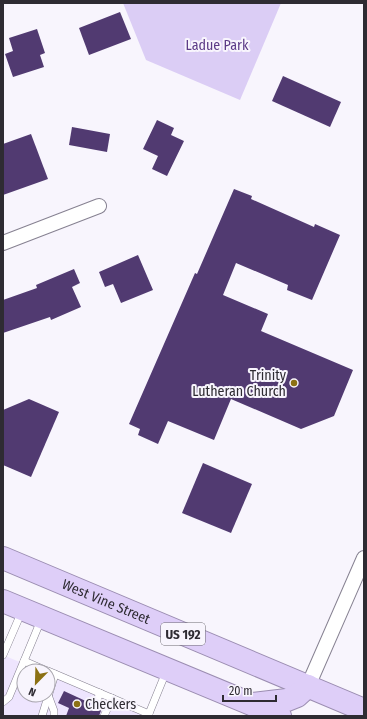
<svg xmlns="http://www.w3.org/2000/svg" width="367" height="719" font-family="'Fira Sans Condensed',sans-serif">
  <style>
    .built { fill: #eee5fe }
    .green { fill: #dbcdf5 }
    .building { fill: #513a71 }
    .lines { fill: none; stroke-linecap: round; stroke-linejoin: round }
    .service-casing { stroke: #868191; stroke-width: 8 }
    .minor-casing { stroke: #868191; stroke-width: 16 }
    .trunk-casing { stroke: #9b8db1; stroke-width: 24 }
    .service { stroke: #fff; stroke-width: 7 }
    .minor { stroke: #fff; stroke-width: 14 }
    .trunk { stroke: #decef8; stroke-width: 22 }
    .poi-dot { fill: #8c7114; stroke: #f8f5fd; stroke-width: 1.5 }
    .labels { text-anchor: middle; stroke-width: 4; stroke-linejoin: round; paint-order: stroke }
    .shield { fill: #f8f5fd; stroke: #6b686f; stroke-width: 1 }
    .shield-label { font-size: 13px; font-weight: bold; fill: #2e2b32 }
    .park-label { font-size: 14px; fill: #5c3b87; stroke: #f8f5fd }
    .poi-label { font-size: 14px; fill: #2e2b32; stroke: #f8f5fd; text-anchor: end }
    .street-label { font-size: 14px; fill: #2e2b32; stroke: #f8f5fd }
  </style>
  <rect width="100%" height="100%" fill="#f8f5fd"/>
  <polygon class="built" points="3,655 41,671 24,671 24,695 48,695 48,674 151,716 3,716"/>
  <polygon class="green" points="123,3 281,3 240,100 146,60"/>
  <g class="building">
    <polygon points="120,12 131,39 89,55 79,28"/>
    <polygon points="37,29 45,53 40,55 44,67 13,77 5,54 13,51 9,38"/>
    <polygon points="283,76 341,102 330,127 272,101"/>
    <polygon points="157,120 174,128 171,135 184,141 167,176 152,169 158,156 143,149"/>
    <polygon points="72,127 110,134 107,152 69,145"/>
    <polygon points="31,134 48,179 3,195 3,144"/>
    <polygon points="234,189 252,196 251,199 314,227 315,224 340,235 312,300 287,290 288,285 236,263 223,295 268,314 261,331 353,370 334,416 301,429 231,399 214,440 168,421 158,444 138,435 140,429 129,424 195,273 197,274"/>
    <polygon points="138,255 153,290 121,303 113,284 105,287 99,272"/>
    <polygon points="74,269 80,283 72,287 81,307 51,320 50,317 3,333 3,300 37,288 36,285"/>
    <polygon points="29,399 59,412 31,477 3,465 3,410"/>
    <polygon points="203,463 252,484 231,533 182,513"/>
    <polygon points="64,691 90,703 90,706 93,709 96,710 100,707 102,708 99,716 66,716 69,708 58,703"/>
  </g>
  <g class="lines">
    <g class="service-casing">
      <g id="service">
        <polyline points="3,655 22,611"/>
        <polyline points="24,661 47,671"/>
        <polyline points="48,671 149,714"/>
        <polyline points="48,695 54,711 54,716"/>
        <polyline points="3,702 9,697 41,620"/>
        <polyline points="95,705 100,693"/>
        <polyline points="42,716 55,674"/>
        <polyline points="104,716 112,698"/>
        <polyline points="148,716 166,672"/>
      </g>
    </g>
    <g class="minor-casing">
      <g id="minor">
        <polyline points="3,243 99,206"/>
        <polyline points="308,686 364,558"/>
      </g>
    </g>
    <g class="trunk-casing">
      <g id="trunk">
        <path id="s1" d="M3 558 364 710"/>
        <polyline points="3,601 280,716"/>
        <polyline points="253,704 287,700 297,696 308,686"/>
      </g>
    </g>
    <use href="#service" class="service"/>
    <use href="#minor" class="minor"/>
    <use href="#trunk" class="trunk"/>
  </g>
  <g class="poi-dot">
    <circle cx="294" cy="383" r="4"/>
    <circle cx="77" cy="704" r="4"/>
  </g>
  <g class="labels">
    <rect class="shield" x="161" y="623" width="44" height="22" rx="3"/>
    <g class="shield-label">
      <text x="183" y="639">US 192</text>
    </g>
    <g class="park-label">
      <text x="217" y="50">Ladue Park</text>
    </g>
    <g class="poi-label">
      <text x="286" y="380">Trinity<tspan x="286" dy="16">Lutheran Church</tspan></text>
      <text x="85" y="709" text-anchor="start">Checkers</text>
    </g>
    <g class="street-label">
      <text dy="5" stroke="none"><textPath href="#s1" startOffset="112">West Vine Street</textPath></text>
    </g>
  </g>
  <rect width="367" height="719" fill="none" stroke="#2e2b32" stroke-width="8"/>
  <g transform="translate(36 683) rotate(203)"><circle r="19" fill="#f8f5fd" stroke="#a7a4ac"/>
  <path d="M0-3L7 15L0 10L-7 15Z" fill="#8c7114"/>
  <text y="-6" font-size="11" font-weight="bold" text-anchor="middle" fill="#2e2b32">N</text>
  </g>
  <path d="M223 695v6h53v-6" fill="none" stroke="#2e2b32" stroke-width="2"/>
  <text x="229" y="695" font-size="12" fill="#2e2b32" stroke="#f8f5fd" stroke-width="3" paint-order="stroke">20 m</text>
</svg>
